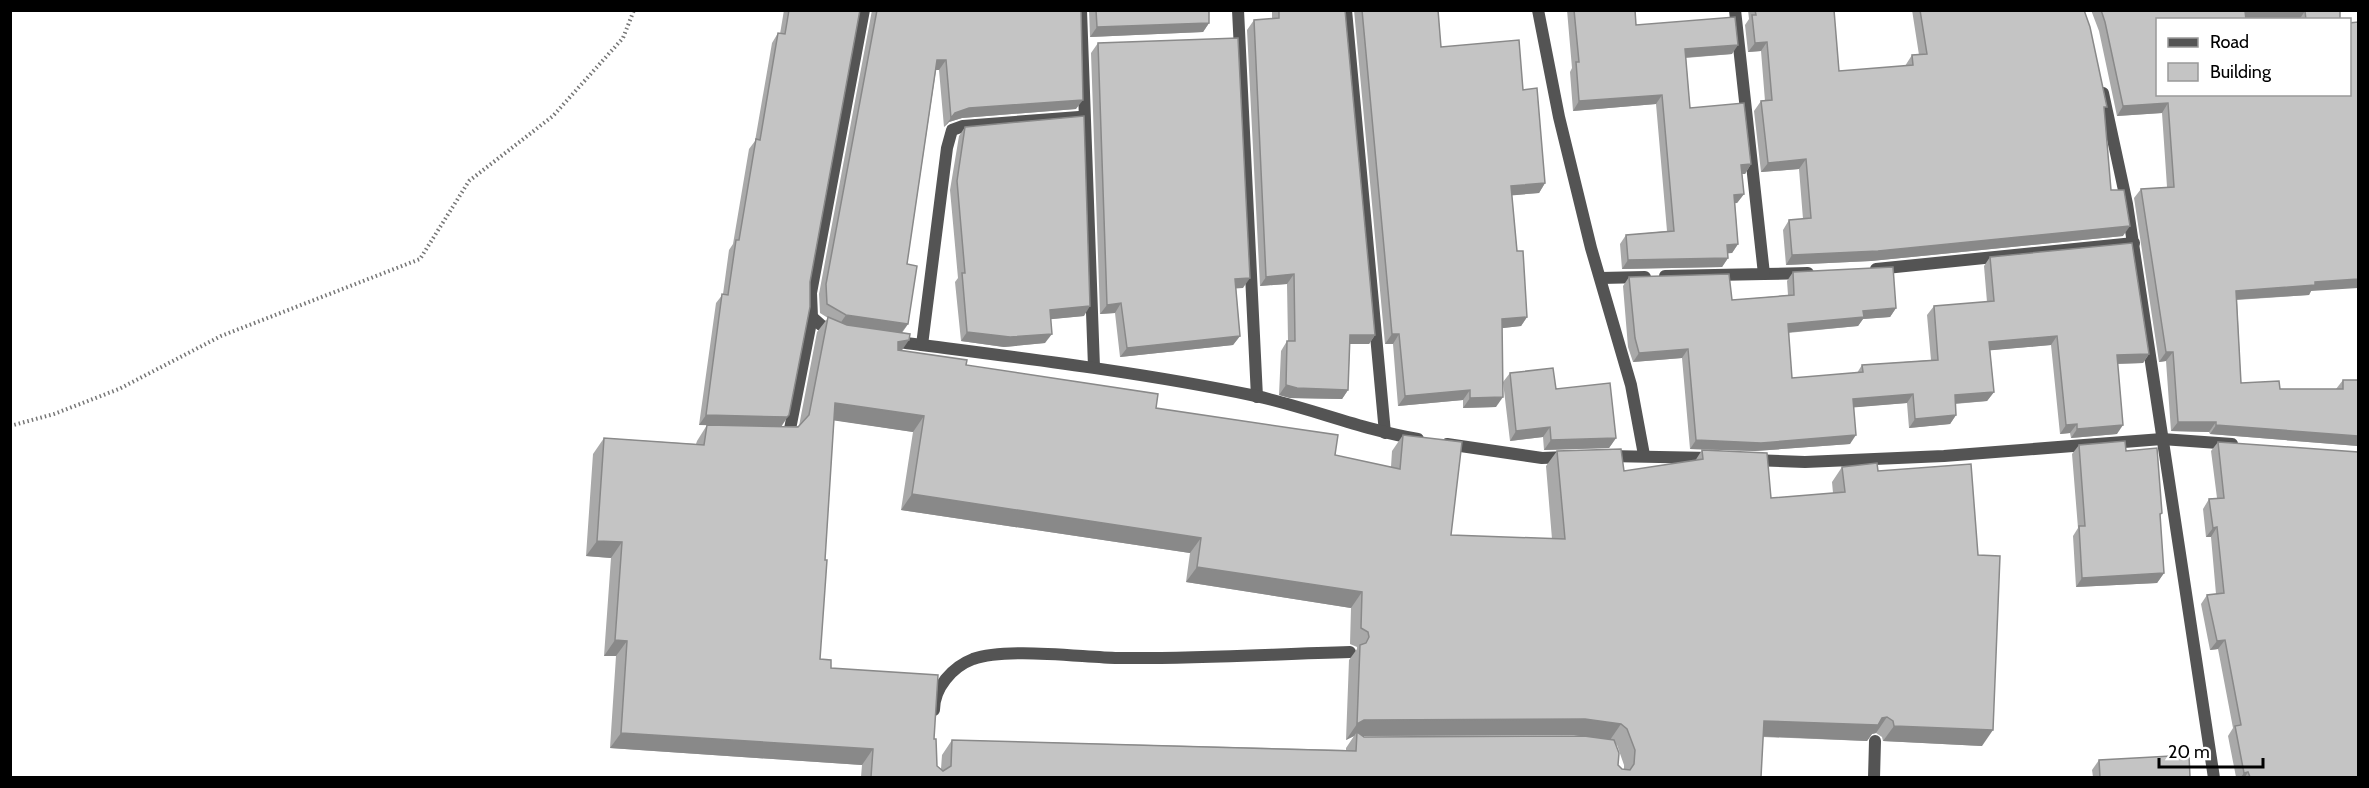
<svg xmlns="http://www.w3.org/2000/svg" width="2369" height="788" font-family="Cabin,sans-serif">
  <style>
    .lines { fill: none; stroke-linecap: round; stroke-linejoin: round }
    .path { stroke: #767676; stroke-width: 4; stroke-dasharray: 1.5 3; stroke-linecap: butt }
    .service { stroke: #545454; stroke-width: 12 }
    .minor { stroke: #545454; stroke-width: 12 }
    .wall { fill: #a9a9a9; fill-rule: evenodd }
    .shaded-wall { fill: #898989 }
    .building { fill: #c4c4c4; stroke: #898989; stroke-width: 1.5; fill-rule: evenodd }
  </style>
  <rect width="100%" height="100%" fill="#fff"/>
  <g class="lines">
    <polyline class="path" points="10,426 54,414 119,389 221,336 420,259 469,181 553,116 623,38 634,10"/>
    <g class="service">
      <path d="M934 710C934 688 952 667 973 659 1007 647 1079 657 1118 658 1195 659 1273 654 1350 652"/>
      <polyline points="1874,778 1875,741"/>
    </g>
    <g class="minor">
      <polyline points="1081,10 1094,367"/>
      <polyline points="1238,10 1257,397"/>
      <polyline points="1346,10 1385,433"/>
      <polyline points="1538,10 1559,117 1591,248 1631,385 1644,455"/>
      <polyline points="2103,93 2127,204 2214,778"/>
      <polyline points="1876,269 2134,243"/>
      <polyline points="1764,274 1808,273"/>
      <polyline points="1665,276 1764,274 1735,10"/>
      <polyline points="1601,278 1645,277"/>
      <polyline points="835,332 821,325 812,317 811,293 864,10"/>
      <path d="M891 341C1013 357 1135 371 1256 396 1311 408 1363 430 1418 439"/>
      <polyline points="922,345 947,148 952,130 963,126 1079,117"/>
      <polyline points="779,435 784,435 790,429 812,317"/>
      <polyline points="1447,444 1542,458 1567,457"/>
      <polyline points="1608,456 1711,458"/>
      <polyline points="1752,460 1805,462 1944,456 2162,439 2232,444"/>
    </g>
  </g>
  <g class="wall">
    <path d="M784 10H860L782 425 781 426H799L817 332 828 318 820 313 819 294 872 10H1081L1076 109 962 118 949 122 944 127 939 70H936L907 264 908 324 902 333V350L1156 408 1335 455 1391 467 1392 451 1403 435 1451 535 1552 539 1546 466 1557 451 1624 471 1695 461 1702 450 1771 498 1833 493 1832 482 1842 467 1878 471 1982 746 1883 741 1882 737 1876 733 1872 734 1867 741 1763 737 1761 777H861L862 765 610 748 616 656H604L611 558 586 556 593 454 604 438 696 444 697 441 707 425H724H699L716 303 723 294 729 250 733 244 749 149 755 141 772 43 778 33 780 34ZM834 420 913 432 901 510 1190 553 1186 582 1351 608 1350 644 1357 647V649L1349 660 1346 740 1354 736 1346 748V750L952 740 942 755 941 769 937 766 934 739 831 668 820 659 825 560ZM1574 735 1580 736 1364 737 1362 736ZM1615 744 1617 745 1624 765V769H1622L1618 765Z"/>
    <polygon points="1089,10 1209,10 1209,23 1203,32 1090,37"/>
    <polygon points="1272,10 1345,10 1375,335 1369,344 1350,344 1348,390 1342,399 1290,398 1279,395 1281,351 1287,341 1288,341 1287,284 1260,286 1247,30 1254,20 1272,19"/>
    <polygon points="1354,10 1438,10 1441,47 1523,90 1545,183 1539,193 1512,195 1517,251 1527,317 1521,326 1502,328 1496,407 1463,408 1463,400 1398,406 1393,344 1385,344"/>
    <polygon points="1567,10 1635,10 1636,25 1732,54 1686,58 1690,108 1751,164 1745,174 1742,174 1744,194 1737,203 1735,203 1738,244 1732,253 1728,253 1728,258 1722,267 1622,269 1620,244 1626,235 1667,231 1656,104 1573,111 1570,72 1572,68"/>
    <polygon points="1748,10 1834,10 1839,71 1905,66 1912,55 1919,55 1912,10 2084,10 2104,110 2111,190 2123,236 1871,261 1786,265 1783,230 1789,220 1803,219 1799,169 1761,172 1754,111 1761,101 1765,101 1761,51 1748,52 1745,25 1749,19"/>
    <polygon points="2091,10 2340,10 2340,20 2157,20 2157,94 2349,94 2311,291 2309,295 2237,300 2241,383 2280,389 2336,389 2343,380 2358,446 2210,434 2209,432 2171,431 2166,361 2159,362 2134,198 2141,189 2167,187 2162,113 2117,116 2099,31"/>
    <polygon points="1098,43 1243,288 1236,288 1240,336 1233,345 1120,357 1115,313 1100,314 1091,53"/>
    <polygon points="965,127 1084,316 1051,319 1045,343 1004,347 961,341 955,282 958,278 950,190 959,136"/>
    <polygon points="1990,257 2149,354 2143,363 2117,364 2117,434 2071,438 2070,433 2060,434 2051,345 1990,350 1994,392 1987,401 1955,404 1956,415 1950,424 1909,428 1907,403 1854,407 1850,444 1755,451 1690,449 1682,358 1633,362 1628,347 1623,286 1629,277 1732,300 1788,295 1787,281 1793,272 1896,308 1890,317 1863,319 1858,326 1788,333 1792,378 1857,373 1862,365 1931,360 1927,315 1934,306 1987,302 1984,266"/>
    <polygon points="1510,373 1556,389 1616,438 1609,448 1544,450 1543,437 1510,441 1503,382"/>
    <polygon points="2218,442 2358,777 2236,777 2228,736 2233,728 2218,649 2210,650 2201,604 2207,595 2216,594 2211,537 2206,537 2203,509 2209,499 2217,498 2211,451"/>
    <polygon points="2079,445 2126,451 2162,513 2160,516 2164,573 2157,583 2076,587 2073,536 2078,528 2072,454"/>
    <polygon points="2099,760 2190,777 2093,777 2092,770"/>
  </g>
  <g class="shaded-wall">
    <polygon points="2245,11 2305,11 2299,20 2239,20"/>
    <polygon points="1209,23 1203,32 1090,37 1097,27"/>
    <polygon points="1767,42 1761,51 1748,52 1755,43"/>
    <polygon points="1738,45 1732,54 1679,58 1685,49"/>
    <polygon points="937,60 946,60 939,70 931,70"/>
    <polygon points="1662,95 1656,104 1573,111 1579,101"/>
    <polygon points="1083,100 1076,109 962,118 949,122 944,127 955,113 969,108"/>
    <polygon points="2168,103 2162,113 2117,116 2123,106"/>
    <polygon points="1806,159 1799,169 1761,172 1768,163"/>
    <polygon points="1751,164 1745,174 1735,174 1741,165"/>
    <polygon points="1545,183 1539,193 1505,196 1511,186"/>
    <polygon points="1744,194 1737,203 1727,204 1734,195"/>
    <polygon points="2130,226 2123,236 1871,261 1786,265 1792,255"/>
    <polygon points="1738,244 1732,253 1721,254 1727,245"/>
    <polygon points="1728,258 1722,267 1622,269 1628,260"/>
    <polygon points="1294,274 1287,284 1260,286 1266,277"/>
    <polygon points="1250,278 1243,288 1228,289 1235,279"/>
    <polygon points="2358,279 2358,288 2311,291 2309,295 2229,300 2236,291 2315,282"/>
    <polygon points="1121,303 1115,313 1100,314 1107,305"/>
    <polygon points="1090,306 1084,316 1043,320 1050,310"/>
    <polygon points="1896,308 1890,317 1863,319 1858,326 1782,333 1788,324 1863,311"/>
    <polygon points="846,315 908,324 901,333 839,325"/>
    <polygon points="1527,317 1521,326 1495,329 1502,319"/>
    <polygon points="967,332 1052,334 1045,343 1004,347 961,341"/>
    <polygon points="1392,334 1399,334 1393,344 1385,344"/>
    <polygon points="1350,335 1375,335 1369,344 1343,344"/>
    <polygon points="1240,336 1233,345 1120,357 1127,348"/>
    <polygon points="2057,336 2051,345 1983,351 1989,342"/>
    <polygon points="909,340 898,356 898,342"/>
    <polygon points="1688,349 1682,358 1633,362 1639,353"/>
    <polygon points="2166,352 2173,352 2166,361 2159,362"/>
    <polygon points="2149,354 2143,363 2110,364 2117,355"/>
    <polygon points="1286,385 1348,390 1342,399 1290,398 1279,395"/>
    <polygon points="1470,390 1463,400 1398,406 1405,396"/>
    <polygon points="1994,392 1987,401 1949,404 1955,395"/>
    <polygon points="1913,394 1907,403 1847,408 1853,399"/>
    <polygon points="1503,397 1496,407 1463,408 1470,398"/>
    <polygon points="835,403 924,416 913,432 824,419"/>
    <polygon points="706,415 789,415 781,427 699,425"/>
    <polygon points="1956,415 1950,424 1909,428 1915,419"/>
    <polygon points="2178,422 2216,422 2209,432 2171,431"/>
    <polygon points="2077,424 2070,433 2060,434 2066,425"/>
    <polygon points="2123,425 2117,434 2071,438 2077,429"/>
    <polygon points="2216,425 2358,436 2358,446 2210,434"/>
    <polygon points="1550,427 1543,437 1510,441 1516,431"/>
    <polygon points="1856,435 1850,444 1755,451 1690,449 1696,440"/>
    <polygon points="1616,438 1609,448 1544,450 1551,440"/>
    <polygon points="912,494 1201,538 1190,553 901,510"/>
    <polygon points="2217,527 2211,537 2206,537 2213,528"/>
    <polygon points="597,541 622,542 611,558 586,556"/>
    <polygon points="1197,567 1362,592 1351,608 1186,582"/>
    <polygon points="2164,573 2157,583 2076,587 2082,578"/>
    <polygon points="615,640 627,641 616,656 604,656"/>
    <polygon points="2225,640 2218,649 2210,650 2217,641"/>
    <polygon points="1887,717 1876,733 1872,734 1867,741 1753,736 1764,721 1882,718"/>
    <polygon points="1585,719 1621,724 1610,740 1574,735 1357,736 1357,732 1354,736 1346,740 1357,724 1364,720"/>
    <polygon points="1894,726 1993,730 1982,746 1883,741"/>
    <polygon points="621,733 873,749 862,765 610,748"/>
    <polygon points="2248,772 2245,777 2241,777 2244,773"/>
  </g>
  <g class="building">
    <polygon points="789,10 860,10 810,282 810,307 789,415 787,417 706,415 722,294 728,295 736,240 739,240 756,139 760,140 778,33 785,34"/>
    <polygon points="877,10 1081,10 1083,100 969,108 955,113 951,118 946,60 937,60 907,264 917,266 908,324 846,315 827,304 826,284"/>
    <polygon points="1096,10 1209,10 1209,23 1097,27"/>
    <polygon points="1279,10 1345,10 1375,335 1350,335 1348,390 1297,388 1286,385 1287,341 1295,341 1294,274 1266,277 1254,20 1279,18"/>
    <polygon points="1362,10 1438,10 1441,47 1519,40 1523,90 1537,88 1545,183 1511,186 1517,251 1523,251 1527,317 1502,319 1503,397 1470,398 1470,390 1405,396 1399,334 1392,334"/>
    <polygon points="1574,10 1635,10 1636,25 1735,17 1738,45 1685,49 1690,108 1744,103 1751,164 1741,165 1744,194 1734,195 1738,244 1727,245 1728,258 1628,260 1626,235 1674,231 1662,95 1579,101 1576,62 1579,62"/>
    <polygon points="1755,10 1834,10 1839,71 1913,65 1912,55 1927,54 1920,10 2084,10 2090,27 2107,107 2104,107 2111,190 2124,190 2130,226 1878,251 1792,255 1789,220 1811,218 1806,159 1768,163 1761,101 1772,100 1767,42 1755,43 1752,15 1756,15"/>
    <polygon points="2101,10 2340,10 2340,20 2306,20 2305,11 2245,11 2246,20 2157,20 2157,94 2349,94 2349,23 2358,22 2358,279 2315,282 2315,285 2236,291 2241,383 2279,381 2280,389 2343,389 2343,380 2358,380 2358,436 2216,425 2216,422 2178,422 2173,352 2166,352 2141,189 2174,187 2168,103 2123,106 2105,22"/>
    <polygon points="1238,38 1250,278 1235,279 1240,336 1127,348 1121,303 1107,305 1098,43"/>
    <polygon points="1084,116 1090,306 1050,310 1052,334 1010,337 967,332 962,273 965,273 957,181 965,127"/>
    <polygon points="2132,243 2149,354 2117,355 2123,425 2077,429 2077,424 2066,425 2057,336 1989,342 1994,392 1955,395 1956,415 1915,419 1913,394 1853,399 1856,435 1761,443 1696,440 1688,349 1639,353 1635,338 1629,277 1729,274 1732,300 1794,295 1793,272 1893,267 1896,308 1863,311 1864,317 1788,324 1792,378 1863,372 1862,365 1938,360 1934,306 1994,301 1990,257"/>
    <path d="M828 317 847 325 910 334 909 340 898 342V350L967 360 966 365 1158 394 1156 408 1338 435 1335 455 1400 469 1403 435 1462 442 1451 535 1565 539 1557 451 1621 449 1624 471 1703 459 1702 450 1767 453 1771 498 1845 492 1842 467 1877 463 1878 471 1971 464 1978 555 2000 556 1993 730 1894 726 1893 721 1887 717 1882 718 1878 725 1764 721 1761 777H871L873 749 621 733 627 641 615 640 622 542 597 541 604 438 704 445 707 425 798 427 809 415ZM835 403 924 416 912 494 1201 538 1197 567 1362 592 1361 628 1368 632 1369 637 1366 643 1360 645 1357 724 1364 720 1585 719 1621 724 1627 729 1635 750 1634 764 1630 770 1622 769 1618 765 1619 753 1614 740 1584 736 1364 737 1357 732 1356 751 952 740 951 766 943 771 937 766 936 739H934L938 675 831 668V660L820 659 827 560H825Z"/>
    <polygon points="1553,368 1556,389 1610,383 1616,438 1551,440 1550,427 1516,431 1510,373"/>
    <polygon points="2125,441 2126,451 2157,448 2162,513 2160,514 2164,573 2082,578 2079,526 2085,526 2079,445"/>
    <polygon points="2218,442 2358,452 2358,777 2250,777 2248,772 2244,773 2235,726 2241,725 2225,640 2217,641 2207,595 2224,593 2217,527 2213,528 2209,499 2224,498"/>
    <polygon points="2189,755 2190,777 2100,777 2099,760"/>
  </g>
  <rect width="2369" height="788" fill="none" stroke="#000000" stroke-width="24"/>
  <rect x="2156" y="18" width="195" height="78" fill="#ffffff" stroke="#999999" stroke-width="1.5"/>
  <rect x="2168" y="38" width="30" height="9" fill="#545454" stroke="#999999" stroke-width="1.5"/>
  <text x="2210" y="48" font-size="18" fill="#000000">Road</text>
  <rect x="2168" y="63" width="30" height="18" fill="#c4c4c4" stroke="#999999" stroke-width="1.5"/>
  <text x="2210" y="78" font-size="18" fill="#000000">Building</text>
  <path d="M2159 758v9h104v-9" fill="none" stroke="#000000" stroke-width="3"/>
  <text x="2168" y="758" font-size="18" fill="#000000" stroke="#ffffff" stroke-width="4.5" paint-order="stroke">20 m</text>
</svg>
